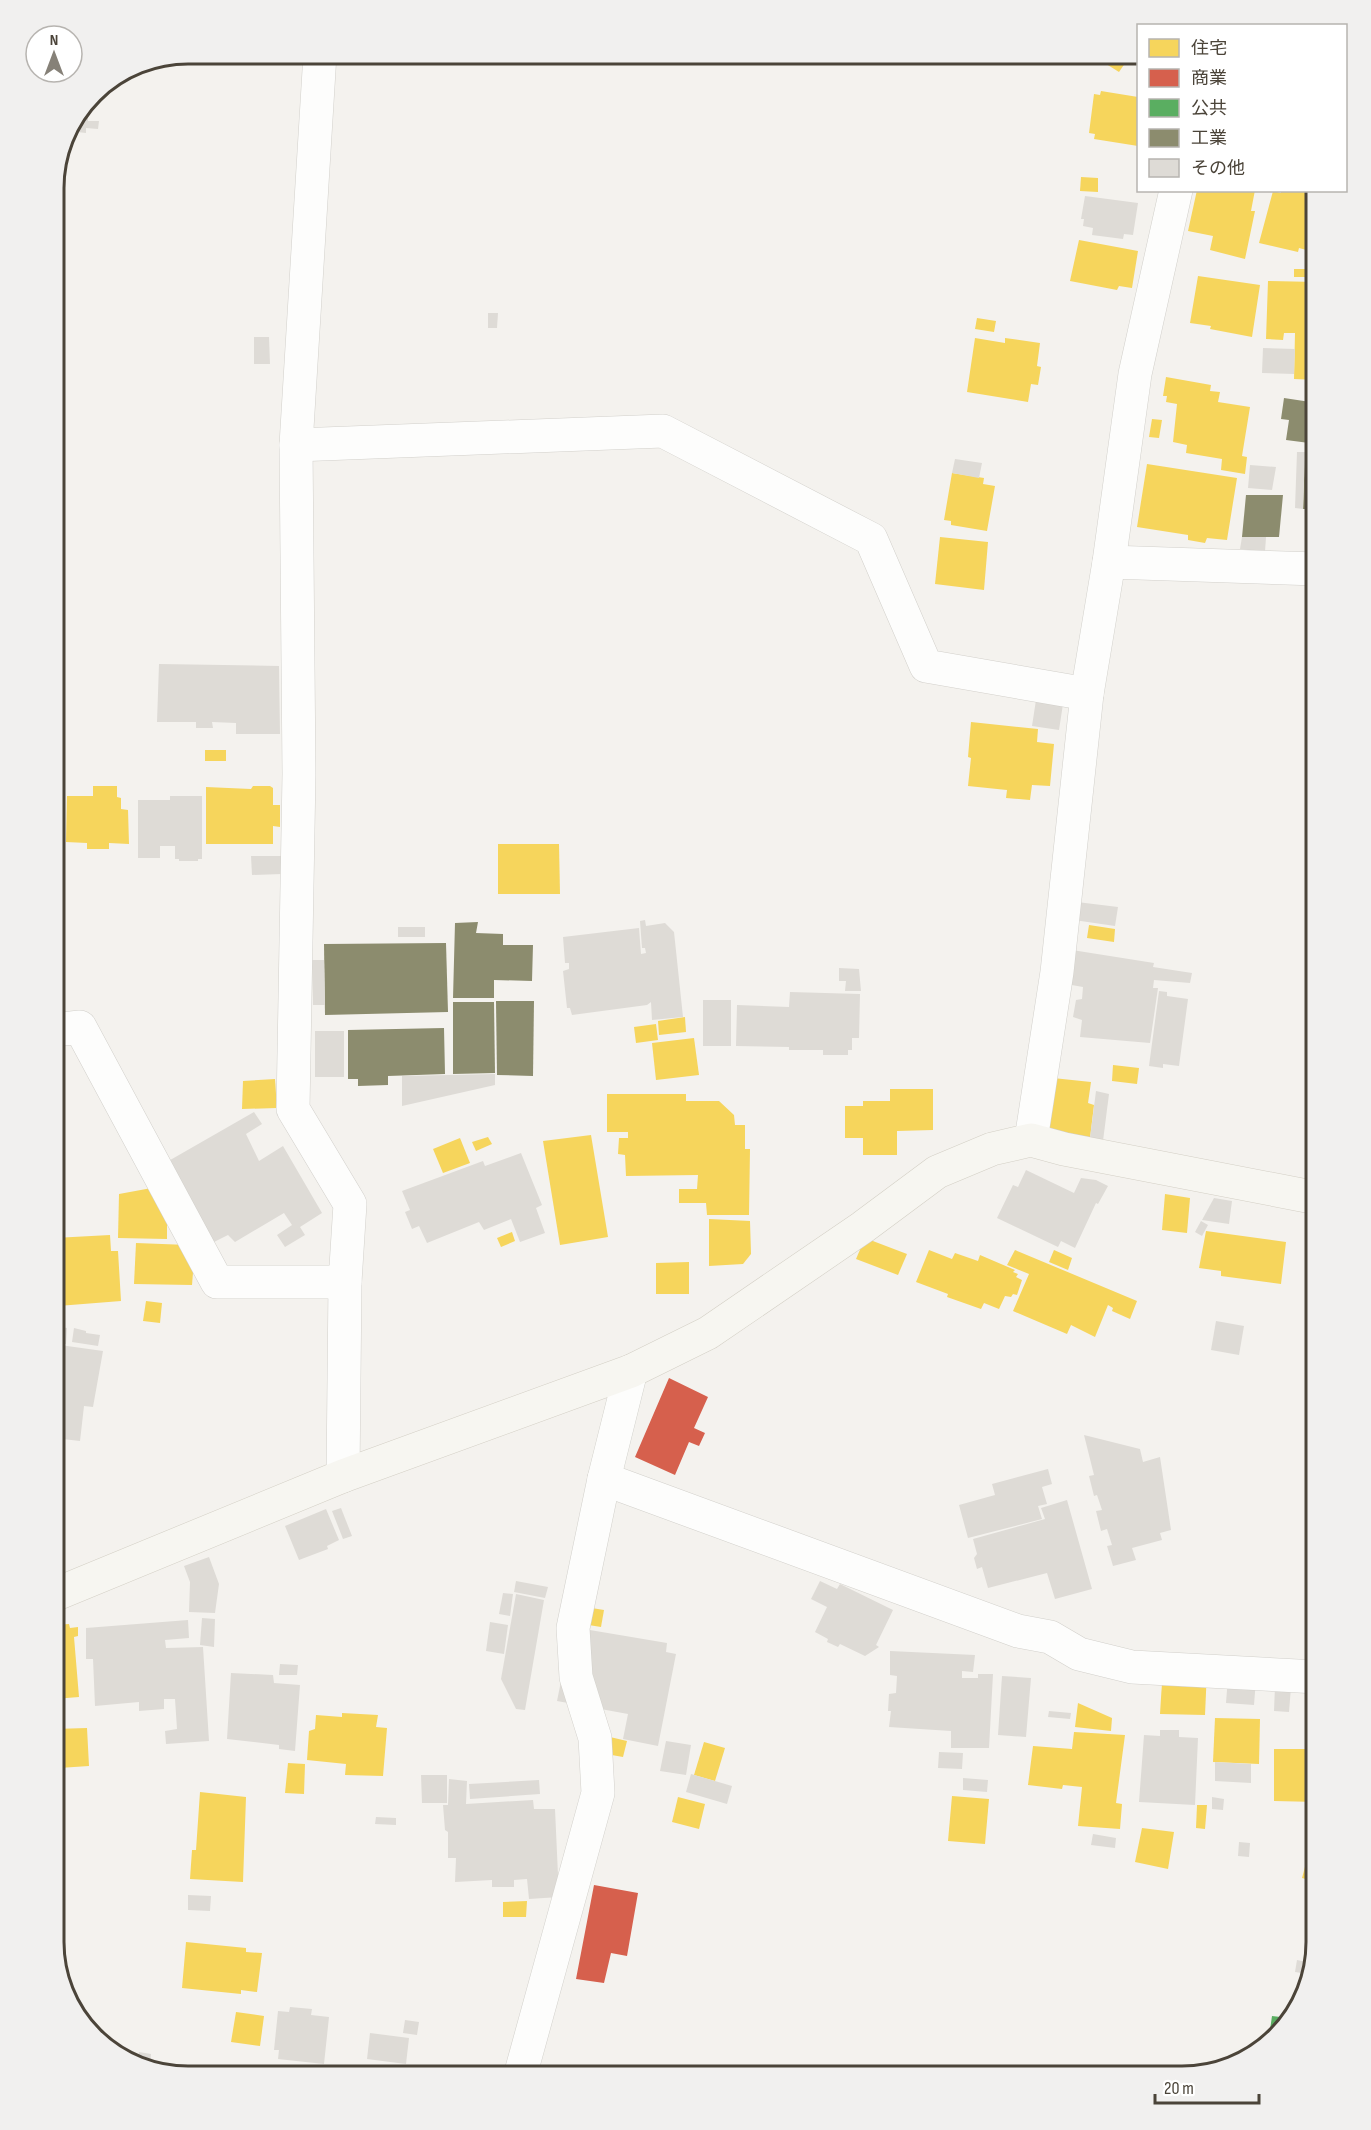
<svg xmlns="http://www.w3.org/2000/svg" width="1371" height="2130" font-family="'Sofia Sans Condensed','Noto Sans JP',sans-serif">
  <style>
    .homes { fill: #f6d55c }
    .shops { fill: #d6604d }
    .public { fill: #5aae61 }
    .industry { fill: #8c8c6e }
    .building { fill: #dedbd6 }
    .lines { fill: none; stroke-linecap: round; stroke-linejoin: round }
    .street-casing { stroke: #d2d0cb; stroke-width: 34 }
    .secondary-casing { stroke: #d3cfc5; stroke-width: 34 }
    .street { stroke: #fdfdfc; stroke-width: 33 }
    .secondary { stroke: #f7f6f1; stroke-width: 33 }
    .rim { fill: none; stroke: #4b4439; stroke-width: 3 }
  </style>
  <rect width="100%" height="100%" fill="#f4f2ee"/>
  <g class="homes">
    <polygon points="1107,54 1120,54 1128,59 1119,72 1103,62"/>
    <polygon points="1101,91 1138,97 1138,146 1094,139 1095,134 1089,133 1094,94 1100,95"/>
    <polygon points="1081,177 1098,178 1098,192 1080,191"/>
    <polygon points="1197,190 1255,190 1251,211 1255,211 1245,259 1210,250 1213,236 1188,231"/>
    <polygon points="1281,190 1317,190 1317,231 1310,251 1299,248 1298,252 1259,243 1273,191 1281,193"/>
    <polygon points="1079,240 1138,251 1132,288 1119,286 1117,290 1070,281"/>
    <polygon points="1313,266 1317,266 1317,277 1311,275"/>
    <rect x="1294" y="269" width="12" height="8"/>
    <polygon points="1198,276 1260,285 1252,337 1210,329 1211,326 1190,323"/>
    <polygon points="1268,281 1317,282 1317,380 1294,379 1295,333 1284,333 1283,340 1266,339"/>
    <polygon points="977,318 996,321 994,332 975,329"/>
    <polygon points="975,338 1005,343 1005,338 1040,343 1037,366 1041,367 1038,385 1031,384 1028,402 967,392"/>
    <polygon points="1166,377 1211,385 1210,391 1220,392 1218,402 1250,407 1242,456 1247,457 1245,474 1221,470 1222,459 1186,453 1187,445 1173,442 1177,404 1166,402 1167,396 1163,396"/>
    <polygon points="1152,419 1162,420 1159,438 1149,437"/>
    <polygon points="1147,464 1237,478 1227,540 1207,538 1205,543 1188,540 1188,535 1137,527"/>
    <polygon points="952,473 984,478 983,484 995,486 987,531 951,525 951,521 944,520"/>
    <polygon points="940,537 988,542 984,590 935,584"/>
    <polygon points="971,722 1038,729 1037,742 1054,744 1050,786 1032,785 1030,800 1006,798 1007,790 968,786 971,758 968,757"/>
    <rect x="205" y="750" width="21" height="11"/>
    <polygon points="93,786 117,786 117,797 121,798 121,809 128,810 129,844 109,843 109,849 87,849 87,843 66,842 67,796 93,796"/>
    <polygon points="253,786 270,786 273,788 273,805 280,805 280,827 273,826 273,844 206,844 206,787 251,789"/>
    <polygon points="498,844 559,844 560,894 498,894"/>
    <polygon points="1089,925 1115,929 1114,942 1087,938"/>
    <polygon points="685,1017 686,1032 659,1035 658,1021"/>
    <polygon points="656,1024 658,1040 636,1043 634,1027"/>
    <polygon points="694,1038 699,1075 656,1080 652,1043"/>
    <polygon points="1113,1065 1139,1068 1137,1084 1112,1081"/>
    <polygon points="1053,1078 1091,1082 1088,1103 1094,1105 1090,1138 1043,1133"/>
    <polygon points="275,1079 277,1108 242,1109 243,1081"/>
    <polygon points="890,1089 933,1089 933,1130 897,1131 897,1155 863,1155 863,1138 845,1138 845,1106 863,1106 863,1101 890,1101"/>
    <polygon points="607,1094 686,1094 686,1101 719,1101 734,1115 735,1125 745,1125 745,1149 750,1149 749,1215 707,1215 706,1203 679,1203 679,1189 697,1189 698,1175 626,1176 625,1155 618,1154 619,1138 628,1138 628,1132 607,1132"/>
    <polygon points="591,1135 608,1237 560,1245 543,1141"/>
    <polygon points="488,1137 492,1144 476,1151 472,1142"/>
    <polygon points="460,1138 470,1163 443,1173 433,1149"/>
    <polygon points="157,1187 167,1206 167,1239 118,1238 119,1194"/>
    <polygon points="1165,1194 1190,1198 1187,1233 1162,1230"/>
    <polygon points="709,1219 750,1221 751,1254 743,1264 709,1266"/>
    <polygon points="1206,1231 1286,1242 1281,1284 1221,1276 1221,1271 1199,1268"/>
    <polygon points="512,1232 515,1241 501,1247 497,1238"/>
    <polygon points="110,1235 111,1251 118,1251 121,1301 58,1306 58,1301 54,1301 54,1238"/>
    <polygon points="865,1238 907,1254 898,1275 856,1259"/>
    <polygon points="136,1243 188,1245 194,1260 192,1285 134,1284"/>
    <polygon points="929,1250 952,1259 955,1253 978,1261 980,1255 1015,1270 1013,1272 1018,1274 1016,1277 1022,1280 1017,1295 1013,1294 1011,1297 1005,1296 999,1309 984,1303 981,1309 947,1297 948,1294 916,1282"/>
    <polygon points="1015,1250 1137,1301 1130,1319 1112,1311 1113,1308 1108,1305 1095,1337 1071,1325 1067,1334 1013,1311 1029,1274 1007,1265"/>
    <polygon points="1054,1250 1072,1258 1068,1270 1049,1262"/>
    <polygon points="689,1262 689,1294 656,1294 656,1263"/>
    <polygon points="146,1301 162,1303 160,1323 143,1321"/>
    <polygon points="573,1605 604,1610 601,1627 570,1622"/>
    <polygon points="69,1624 70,1628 78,1627 78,1636 74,1637 79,1697 54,1699 54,1625"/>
    <polygon points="1163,1667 1207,1670 1205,1715 1160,1714"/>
    <polygon points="1078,1703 1112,1718 1111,1731 1075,1727"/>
    <polygon points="342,1713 378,1715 376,1727 387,1728 383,1776 345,1775 346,1764 307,1760 309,1731 315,1729 316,1715 342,1717"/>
    <polygon points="1215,1718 1260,1719 1259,1764 1213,1762"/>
    <polygon points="87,1728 89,1766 59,1768 58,1761 54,1761 54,1729"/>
    <polygon points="1074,1732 1125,1735 1116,1803 1122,1804 1120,1829 1078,1826 1082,1787 1063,1785 1062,1789 1028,1785 1033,1746 1072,1749"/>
    <polygon points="610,1737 627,1741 623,1757 606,1754"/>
    <polygon points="704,1742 725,1748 715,1781 694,1775"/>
    <polygon points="1274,1749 1317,1749 1317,1802 1274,1801"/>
    <polygon points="288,1763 305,1764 304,1794 285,1793"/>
    <polygon points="200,1792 246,1797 243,1882 190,1879 192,1850 196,1850"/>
    <polygon points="952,1796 989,1799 985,1844 948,1841"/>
    <polygon points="678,1797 705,1804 699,1829 672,1822"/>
    <polygon points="1197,1805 1207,1805 1205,1829 1196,1828"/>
    <polygon points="1316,1826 1317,1826 1317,1882 1302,1878"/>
    <polygon points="1142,1828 1174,1832 1168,1869 1135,1862"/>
    <polygon points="527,1901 526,1917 503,1917 503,1902"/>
    <polygon points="186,1942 246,1948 246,1952 262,1953 257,1992 241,1990 241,1994 182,1988"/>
    <polygon points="236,2012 264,2016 260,2046 231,2042"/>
  </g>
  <g class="shops">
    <polygon points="669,1378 708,1397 694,1428 705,1433 699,1446 689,1442 675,1475 635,1457"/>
    <polygon points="594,1885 638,1893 627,1956 611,1953 604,1983 576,1979"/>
  </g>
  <polygon class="public" points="1272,2016 1289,2018 1269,2037"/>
  <g class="industry">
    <polygon points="1284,398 1317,403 1317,444 1286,440 1289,420 1281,419"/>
    <polygon points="1305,452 1317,453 1317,509 1303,509"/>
    <polygon points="1246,495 1283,495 1279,537 1242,537"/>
    <polygon points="478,922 476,933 503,934 503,945 533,945 532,981 494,980 494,998 453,998 455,923"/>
    <polygon points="446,943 448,1012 325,1015 324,944"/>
    <polygon points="496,1001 534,1001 533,1076 497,1075"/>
    <polygon points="453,1002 494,1002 495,1073 453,1074"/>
    <polygon points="444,1028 445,1074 388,1076 388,1085 358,1086 358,1079 348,1079 348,1030"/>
  </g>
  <g class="building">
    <polygon points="103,87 102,98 91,97 94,93"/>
    <polygon points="79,114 88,114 88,121 99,121 98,129 86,128 86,133 68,131 69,128"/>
    <polygon points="1085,196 1138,203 1133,235 1124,234 1123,239 1092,235 1093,228 1083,226 1084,219 1081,219"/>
    <polygon points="488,313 498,313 497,328 488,328"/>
    <polygon points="254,337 269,337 270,364 254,364"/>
    <polygon points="1263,348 1295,349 1294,374 1262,373"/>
    <polygon points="1297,452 1305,452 1303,509 1295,508"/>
    <polygon points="955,459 982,463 979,478 952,473"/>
    <polygon points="1250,465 1276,467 1272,490 1248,488"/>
    <polygon points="1242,537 1266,537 1265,552 1240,549"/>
    <polygon points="159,664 279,666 280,734 236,734 236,723 212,722 213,728 196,728 196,722 157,722"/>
    <polygon points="1036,700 1063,704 1059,730 1032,726"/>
    <polygon points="170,796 202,796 202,859 198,859 198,861 179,861 179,859 175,859 175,846 160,846 160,858 138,858 138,800 170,800"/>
    <polygon points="251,856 282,856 282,874 252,875"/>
    <polygon points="1077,902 1118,907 1115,926 1074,920"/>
    <polygon points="645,920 646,926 665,923 674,932 683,1017 652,1020 651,1002 647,1005 572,1015 570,1008 567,1008 563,971 569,969 569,963 565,963 563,937 639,928 641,954 646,953 645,948 642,948 640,921"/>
    <rect x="398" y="927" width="27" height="10"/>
    <polygon points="1072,950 1154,963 1153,967 1192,973 1190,983 1154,980 1153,988 1158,988 1150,1043 1080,1037 1082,1020 1073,1017 1076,1000 1082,999 1083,987 1066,984"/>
    <polygon points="312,960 324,960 325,1005 313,1005"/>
    <polygon points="839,968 859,969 861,991 845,991 846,981 839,981"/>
    <polygon points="1159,991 1167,992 1167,996 1188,999 1179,1066 1163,1064 1163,1068 1149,1066"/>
    <polygon points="790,992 860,994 859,1038 852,1038 852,1050 848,1050 848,1055 823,1055 823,1050 789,1050 789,1047 736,1046 737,1005 789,1007"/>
    <rect x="703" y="1000" width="28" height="46"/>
    <rect x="315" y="1031" width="29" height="46"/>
    <polygon points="495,1074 495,1085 402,1106 402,1076"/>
    <polygon points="1096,1091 1109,1094 1103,1141 1090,1138"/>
    <polygon points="254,1112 262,1124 246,1134 259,1161 283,1146 322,1213 300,1227 305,1235 285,1247 277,1235 292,1225 284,1213 235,1242 228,1235 212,1243 165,1163"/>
    <polygon points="521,1153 542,1205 536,1208 545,1233 520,1242 511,1219 484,1230 479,1222 427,1243 419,1226 412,1229 405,1212 410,1210 402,1191 483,1161 485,1166"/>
    <polygon points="1026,1170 1074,1193 1081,1178 1096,1180 1108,1186 1098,1204 1096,1203 1075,1248 1061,1241 1058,1247 997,1218 1013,1185 1018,1187"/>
    <polygon points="1214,1198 1232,1201 1229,1224 1202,1220"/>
    <polygon points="1201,1221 1208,1225 1202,1236 1195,1232"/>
    <polygon points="1216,1321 1244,1326 1239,1355 1211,1350"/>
    <polygon points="54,1326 67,1328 66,1344 54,1343"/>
    <polygon points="74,1328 86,1331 86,1333 100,1335 98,1346 72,1342"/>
    <polygon points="60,1345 103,1351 93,1407 84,1406 80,1441 54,1438 54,1350 59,1351"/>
    <polygon points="1084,1435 1140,1449 1143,1462 1160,1457 1171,1530 1160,1533 1162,1540 1132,1548 1136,1560 1113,1566 1107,1546 1112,1545 1107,1529 1101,1531 1096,1511 1102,1510 1097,1495 1094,1496 1089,1476 1094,1475"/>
    <polygon points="1048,1469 1052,1484 1042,1487 1047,1504 1038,1506 1042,1519 968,1538 959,1505 995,1495 992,1484"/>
    <polygon points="1067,1500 1092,1589 1055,1599 1047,1573 988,1588 982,1567 977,1569 974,1558 977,1554 973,1539 1045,1519 1041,1508"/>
    <polygon points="341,1508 352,1536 343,1539 332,1511"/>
    <polygon points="326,1509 339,1540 327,1546 328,1549 299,1560 285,1526"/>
    <polygon points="209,1557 219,1584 215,1613 189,1612 190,1582 184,1566"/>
    <polygon points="516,1581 548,1587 545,1598 514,1592"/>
    <polygon points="820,1581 837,1589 840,1584 893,1610 876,1645 879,1647 865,1656 840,1644 838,1647 827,1642 828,1639 815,1632 827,1607 811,1599"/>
    <polygon points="503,1593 513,1594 510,1616 499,1614"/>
    <polygon points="516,1594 544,1600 525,1710 516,1709 501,1679"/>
    <polygon points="202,1618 215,1619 214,1647 200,1645"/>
    <polygon points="188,1620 189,1638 165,1640 166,1648 203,1647 209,1741 166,1744 165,1731 177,1729 175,1699 164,1699 164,1709 139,1711 139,1702 95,1706 93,1659 86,1659 86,1628"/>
    <polygon points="490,1622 508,1625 504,1654 486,1651"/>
    <polygon points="572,1627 667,1643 666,1652 676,1654 658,1746 623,1739 628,1714 557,1701"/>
    <polygon points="890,1651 975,1655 973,1672 962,1671 962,1678 978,1678 978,1674 993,1674 989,1748 951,1748 951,1731 889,1727 891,1711 888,1711 889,1694 896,1693 897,1676 890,1675"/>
    <polygon points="280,1664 298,1665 297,1675 279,1675"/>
    <polygon points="231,1673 273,1675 274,1683 300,1685 295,1751 279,1749 279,1745 227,1739"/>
    <polygon points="1002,1676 1031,1678 1026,1737 998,1735"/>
    <polygon points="1228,1677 1256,1679 1254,1705 1226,1703"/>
    <polygon points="1275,1686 1291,1687 1289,1712 1274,1711"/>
    <polygon points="1049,1711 1071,1713 1070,1719 1048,1717"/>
    <polygon points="1160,1730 1179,1730 1179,1737 1198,1738 1195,1805 1139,1802 1144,1735 1160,1736"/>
    <polygon points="666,1741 691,1745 686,1775 660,1771"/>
    <polygon points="939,1752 963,1753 962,1769 938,1768"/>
    <polygon points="1215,1762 1251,1764 1251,1783 1215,1781"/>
    <polygon points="57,1766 58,1781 54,1781 54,1767"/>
    <polygon points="691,1774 732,1786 727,1804 686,1792"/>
    <polygon points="421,1775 447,1775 447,1803 422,1803"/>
    <polygon points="963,1778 988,1780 987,1792 963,1790"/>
    <polygon points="449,1779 467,1781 466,1804 533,1800 534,1809 555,1809 559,1897 529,1899 527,1879 514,1880 514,1887 492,1887 492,1880 455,1882 456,1858 448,1858 448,1832 445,1830 443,1805 448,1805"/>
    <polygon points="539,1780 540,1794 470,1799 469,1784"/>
    <polygon points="1212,1797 1224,1799 1223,1810 1212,1809"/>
    <polygon points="376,1817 396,1818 396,1825 375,1824"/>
    <polygon points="1093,1834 1116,1838 1115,1848 1091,1845"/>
    <polygon points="1239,1842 1250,1843 1249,1857 1238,1856"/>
    <polygon points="188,1895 211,1896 210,1911 188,1910"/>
    <polygon points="1297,1960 1311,1963 1308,1974 1295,1972"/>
    <polygon points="290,2007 312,2009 311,2015 329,2017 324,2064 278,2059 279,2050 274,2050 278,2011 289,2012"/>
    <polygon points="405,2020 419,2022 417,2035 403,2033"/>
    <polygon points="370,2033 409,2038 406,2064 367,2059"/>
    <polygon points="139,2052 151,2054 150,2066 137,2061"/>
  </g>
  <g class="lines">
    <g class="street-casing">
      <g id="street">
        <polyline points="320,54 296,445 299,774 293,1109 350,1204 345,1282 343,1476"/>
        <polyline points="296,445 663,431 871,539 926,666 1087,694"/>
        <polyline points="1109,562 1317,569"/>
        <polyline points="54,1030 80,1027 217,1282 345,1282"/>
        <polyline points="1031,1140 1057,972 1087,694 1109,562 1135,374 1176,190"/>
        <polyline points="604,1479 1018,1631 1050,1637 1079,1654 1132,1667 1317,1677"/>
        <polyline points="520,2076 598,1793 595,1738 576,1677 573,1628 604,1479 631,1371"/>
      </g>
    </g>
    <g class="secondary-casing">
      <polyline id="secondary" points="54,1595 343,1476 631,1371 708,1333 863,1227 937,1172 992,1149 1031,1140 1064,1149 1317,1198"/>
    </g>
    <use href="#street" class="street"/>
    <use href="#secondary" class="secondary"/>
  </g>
  <path d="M0 0H1371V2130H0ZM188 64H1182A124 124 0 0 1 1306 188V1942A124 124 0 0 1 1182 2066H188A124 124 0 0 1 64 1942V188A124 124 0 0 1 188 64Z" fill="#f1f0ef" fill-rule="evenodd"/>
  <path class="rim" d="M188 64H1182A124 124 0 0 1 1306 188V1942A124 124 0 0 1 1182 2066H188A124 124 0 0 1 64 1942V188A124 124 0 0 1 188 64Z"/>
  <rect x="1137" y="24" width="210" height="168" fill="#ffffff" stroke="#b7b4b0" stroke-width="1.5"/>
  <rect x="1149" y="39" width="30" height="18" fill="#f6d55c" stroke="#b7b4b0" stroke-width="1.5"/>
  <text x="1191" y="54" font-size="18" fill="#4b4439">住宅</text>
  <rect x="1149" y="69" width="30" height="18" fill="#d6604d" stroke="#b7b4b0" stroke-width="1.5"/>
  <text x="1191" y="84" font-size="18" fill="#4b4439">商業</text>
  <rect x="1149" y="99" width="30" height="18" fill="#5aae61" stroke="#b7b4b0" stroke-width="1.5"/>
  <text x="1191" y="114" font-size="18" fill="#4b4439">公共</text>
  <rect x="1149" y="129" width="30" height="18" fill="#8c8c6e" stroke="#b7b4b0" stroke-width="1.5"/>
  <text x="1191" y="144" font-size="18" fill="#4b4439">工業</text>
  <rect x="1149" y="159" width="30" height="18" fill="#dedbd6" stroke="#b7b4b0" stroke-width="1.5"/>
  <text x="1191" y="174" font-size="18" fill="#4b4439">その他</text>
  <g transform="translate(54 54)"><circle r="28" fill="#ffffff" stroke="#b7b4b0" stroke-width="1.5"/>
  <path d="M0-4.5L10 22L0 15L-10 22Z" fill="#868178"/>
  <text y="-9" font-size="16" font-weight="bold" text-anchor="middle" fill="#4b4439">N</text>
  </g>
  <path d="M1155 2094v9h104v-9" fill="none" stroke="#4b4439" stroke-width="3"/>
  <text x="1164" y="2094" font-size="18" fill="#4b4439" stroke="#ffffff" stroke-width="4.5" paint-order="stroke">20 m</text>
</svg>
